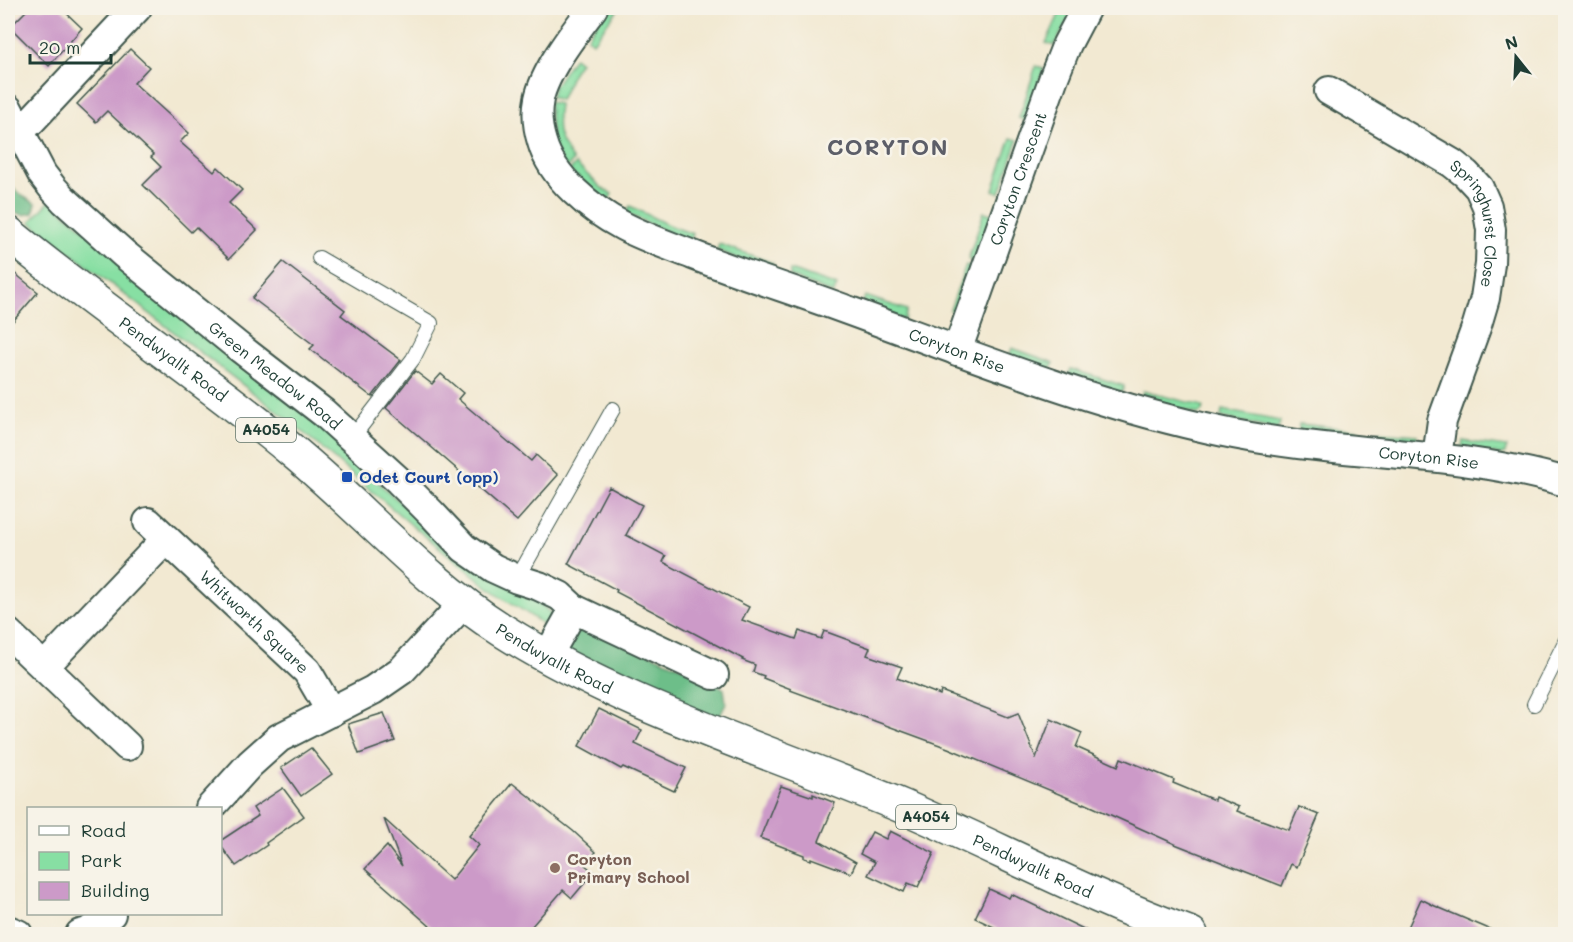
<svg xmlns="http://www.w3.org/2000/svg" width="1573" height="942" font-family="Mali,sans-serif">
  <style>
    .green { fill: #87dfa3; stroke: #538e6c; stroke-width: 1.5 }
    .forest { fill: #6dbe89; stroke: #467e5e; stroke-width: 1.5 }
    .building { fill: #cc9ac8 }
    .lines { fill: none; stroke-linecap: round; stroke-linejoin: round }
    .lane-casing { stroke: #3f574c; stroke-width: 16 }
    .street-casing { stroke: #3f574c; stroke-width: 32 }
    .primary-casing { stroke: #3f574c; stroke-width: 36 }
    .lane { stroke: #fff; stroke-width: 14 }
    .street { stroke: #fff; stroke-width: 28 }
    .primary { stroke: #fff; stroke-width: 33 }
    .transit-dot { fill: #1a4fb4; stroke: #f7f3e8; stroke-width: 2 }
    .education-dot { fill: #8d6e63; stroke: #f7f3e8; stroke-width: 2 }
    .labels { text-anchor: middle; stroke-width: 5; stroke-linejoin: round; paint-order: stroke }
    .shield { fill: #f7f3e8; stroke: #60746a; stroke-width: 1.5 }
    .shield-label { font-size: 15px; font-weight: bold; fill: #1f3d34 }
    .street-label { font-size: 16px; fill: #1f3d34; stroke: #f7f3e8 }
    .transit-label { font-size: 16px; font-weight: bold; fill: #164399; stroke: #f7f3e8; text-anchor: start }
    .education-label { font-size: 16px; font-weight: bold; fill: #785e54; stroke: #f7f3e8; text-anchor: start }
    .district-label { font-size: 22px; font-weight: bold; letter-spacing: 1.5px; fill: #5c5e68; stroke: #f7f3e8 }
  </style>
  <rect width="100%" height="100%" fill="#f7f3e8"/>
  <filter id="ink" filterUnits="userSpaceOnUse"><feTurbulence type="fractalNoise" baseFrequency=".0167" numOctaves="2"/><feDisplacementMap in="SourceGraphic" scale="12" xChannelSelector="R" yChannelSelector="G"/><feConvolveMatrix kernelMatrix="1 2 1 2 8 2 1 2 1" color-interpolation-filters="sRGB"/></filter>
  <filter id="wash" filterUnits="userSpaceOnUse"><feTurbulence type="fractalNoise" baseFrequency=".008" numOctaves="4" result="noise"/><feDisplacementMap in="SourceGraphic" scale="24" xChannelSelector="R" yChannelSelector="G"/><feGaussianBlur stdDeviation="1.35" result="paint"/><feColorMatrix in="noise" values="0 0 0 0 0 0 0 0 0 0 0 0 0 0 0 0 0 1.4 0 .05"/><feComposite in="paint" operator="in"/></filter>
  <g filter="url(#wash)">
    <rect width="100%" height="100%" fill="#f2e9d2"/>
    <g class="green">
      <polygon points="606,8 619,8 593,42 587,38"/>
      <polygon points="1062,8 1075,8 1054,46 1046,43"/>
      <polygon points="574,57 580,62 572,74 560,100 551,97 553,88"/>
      <polygon points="1036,66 1044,68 1026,121 1019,118"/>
      <path d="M549 102 559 104C555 133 557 137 573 161L566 169 552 144Z"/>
      <polygon points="1011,138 1018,140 1000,193 993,190"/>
      <polygon points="576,164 602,188 612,194 608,201 569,171"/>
      <polygon points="50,201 331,433 384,488 420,520 535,598 552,615 546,626 492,590 415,528 286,418 30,222"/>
      <polygon points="630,206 668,225 693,234 690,242 626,213"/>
      <polygon points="984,212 992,214 977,262 968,260"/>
      <polygon points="719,244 773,263 771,268 766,270 717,250"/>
      <polygon points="966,265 975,268 959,313 950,310"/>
      <polygon points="790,270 837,286 833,294 790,276"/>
      <polygon points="865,296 907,310 904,320 862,305"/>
      <polygon points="1012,348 1054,363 1051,368 1047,370 1009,357"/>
      <polygon points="1071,369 1124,386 1122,392 1072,379 1069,374"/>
      <polygon points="1143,391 1203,406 1202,412 1197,414 1141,398"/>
      <polygon points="1222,410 1280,421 1279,427 1276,430 1221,417"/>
      <polygon points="1299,424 1357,430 1357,436 1299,431"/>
      <polygon points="1377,432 1417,435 1417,440 1414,443 1377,438"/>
      <polygon points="1463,441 1507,447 1505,453 1500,455 1462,447"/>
    </g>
    <g class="forest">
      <polygon points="8,184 21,195 36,204 33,213 23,215 8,210"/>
      <polygon points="579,625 706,677 724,689 726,703 719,718 642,697 628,677 616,671 572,663 564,636"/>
    </g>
    <g id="blocks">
      <g class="building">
        <polygon points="29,8 61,8 82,28 49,66 10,27"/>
        <polygon points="130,49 149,67 134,83 189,133 180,142 214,172 218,167 242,190 229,203 257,230 229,259 196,227 191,232 143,185 161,167 151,157 154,155 107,111 96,122 77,104"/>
        <polygon points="283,262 345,310 341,315 401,360 372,397 310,349 314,345 252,298"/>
        <polygon points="8,268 38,292 8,327"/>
        <polygon points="415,371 432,384 441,374 463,393 458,399 531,461 536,455 558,475 517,521 386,408"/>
        <polygon points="609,487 642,505 626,535 666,556 663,562 749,607 742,620 796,639 799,631 821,639 824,631 870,648 867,655 902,667 897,678 940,695 941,691 1008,717 1018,713 1036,758 1051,719 1082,733 1076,747 1118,766 1121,758 1174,780 1173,783 1214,800 1215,797 1239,807 1237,811 1289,830 1299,807 1319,815 1297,867 1291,864 1282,886 1175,844 1084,803 1083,804 948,748 790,690 791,689 763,678 764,676 753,672 755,665 742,660 743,659 616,592 617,590 568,564"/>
        <polygon points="599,709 642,730 635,744 686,768 674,791 623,767 621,769 579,746"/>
        <polygon points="384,713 395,741 359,754 348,724"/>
        <polygon points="311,748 332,774 301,796 281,768"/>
        <polygon points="512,783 573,831 596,852 585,865 594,872 572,898 563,890 525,934 439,934 365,869 387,846 402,866 384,819 451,880 479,845 469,836"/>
        <polygon points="781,786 813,797 813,794 835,803 819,841 856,862 851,873 811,858 811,860 804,858 804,855 760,838"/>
        <polygon points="283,788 304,816 266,843 267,845 236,866 220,845 220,841 258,816 253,808"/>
        <polygon points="890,831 934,853 918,887 908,883 904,892 868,875 875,862 860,854 872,832 886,839"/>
        <polygon points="989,889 1009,898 1011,894 1094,934 1008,934 975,918"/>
        <polygon points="1421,899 1435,906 1501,934 1405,934"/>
      </g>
    </g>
  </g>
  <g filter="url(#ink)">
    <use href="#blocks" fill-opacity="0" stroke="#3f574c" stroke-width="1.5"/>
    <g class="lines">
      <g class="lane-casing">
        <g id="lane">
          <polyline points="319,258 431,323 413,359 352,438"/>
          <polyline points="517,579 613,409"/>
          <polyline points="1534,704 1566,640"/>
        </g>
      </g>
      <g class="street-casing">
        <g id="street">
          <path id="s1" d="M593 8C575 32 545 70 539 99 536 113 538 129 542 142 552 178 592 210 623 226 646 238 670 246 693 255 744 275 796 291 847 310 971 355 1094 405 1224 432 1337 456 1454 449 1566 482"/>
          <path id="s2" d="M1329 91 1452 163 1466 174 1479 188 1487 206 1491 230 1490 264 1485 298 1477 325 1442 421 1437 457"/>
          <path id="s3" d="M8 109 42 174 52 187 64 200 124 254 240 348 324 413 399 481 432 514 464 548 493 568 517 579 539 586 560 596 574 609 714 675"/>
          <polyline points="20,130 31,121 137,8"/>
          <path id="s4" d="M957 351 1054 77 1067 44 1086 8"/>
          <path id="s5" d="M148 522 307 671 331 712"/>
          <polyline points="8,633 127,746"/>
          <polyline points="547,657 574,609"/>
          <polyline points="44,667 166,539"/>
          <polyline points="210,808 250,764 279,738 373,690 402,670 464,603"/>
          <polyline points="8,930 18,934"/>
          <polyline points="80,934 88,932 111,914"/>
        </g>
      </g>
      <g class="primary-casing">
        <g id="primary">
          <path id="s6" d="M8 233C99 308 199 374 290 449 362 508 423 580 502 630 627 709 769 750 904 807 1000 849 1093 898 1191 934"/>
        </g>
      </g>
      <use href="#lane" class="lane"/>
      <use href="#street" class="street"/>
      <use href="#primary" class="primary"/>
    </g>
  </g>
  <rect class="transit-dot" x="341" y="471" width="12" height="12" rx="3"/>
  <circle class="education-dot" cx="555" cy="868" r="6"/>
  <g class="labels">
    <g class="shield">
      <rect x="236" y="418" width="60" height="24" rx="4.5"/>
      <rect x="896" y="805" width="60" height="24" rx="4.5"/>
    </g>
    <g class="shield-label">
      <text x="266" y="435">A4054</text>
      <text x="926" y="822">A4054</text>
    </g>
    <g class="street-label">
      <text dy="6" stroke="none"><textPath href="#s4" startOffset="183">Coryton Crescent</textPath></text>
      <text dy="6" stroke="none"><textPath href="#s2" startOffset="212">Springhurst Close</textPath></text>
      <text dy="6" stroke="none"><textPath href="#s1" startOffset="626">Coryton Rise</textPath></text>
      <text dy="6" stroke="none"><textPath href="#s6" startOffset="208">Pendwyallt Road</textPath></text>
      <text dy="6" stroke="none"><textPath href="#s3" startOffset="382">Green Meadow Road</textPath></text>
      <text dy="6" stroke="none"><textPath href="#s1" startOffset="1112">Coryton Rise</textPath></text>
      <text dy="6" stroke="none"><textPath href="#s5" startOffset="146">Whitworth Square</textPath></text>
      <text dy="6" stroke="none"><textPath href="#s6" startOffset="694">Pendwyallt Road</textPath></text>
      <text dy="6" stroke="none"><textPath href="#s6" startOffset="1216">Pendwyallt Road</textPath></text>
    </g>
    <g class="transit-label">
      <text x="359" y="483">Odet Court (opp)</text>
    </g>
    <g class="education-label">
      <text x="567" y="865">Coryton<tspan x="567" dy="18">Primary School</tspan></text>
    </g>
    <g class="district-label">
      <text x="888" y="155">CORYTON</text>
    </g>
  </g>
  <rect width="1573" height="942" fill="none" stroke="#f7f3e8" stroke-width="30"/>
  <rect x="27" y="807" width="195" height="108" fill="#f7f3e8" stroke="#a1aaa0" stroke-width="1.5"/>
  <rect x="39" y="826" width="30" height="9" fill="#ffffff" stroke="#a1aaa0" stroke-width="1.5"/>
  <text x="81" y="837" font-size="18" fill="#1f3d34">Road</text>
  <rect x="39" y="852" width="30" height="18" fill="#87dfa3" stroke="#a1aaa0" stroke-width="1.5"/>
  <text x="81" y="867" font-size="18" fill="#1f3d34">Park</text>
  <rect x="39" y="882" width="30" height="18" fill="#cc9ac8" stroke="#a1aaa0" stroke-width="1.5"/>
  <text x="81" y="897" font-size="18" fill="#1f3d34">Building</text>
  <g transform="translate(1516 57) rotate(342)" stroke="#f7f3e8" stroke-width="4.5" paint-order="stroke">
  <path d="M0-4.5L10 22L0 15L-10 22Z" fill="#1f3d34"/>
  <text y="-9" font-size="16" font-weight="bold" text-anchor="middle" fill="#1f3d34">N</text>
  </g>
  <path d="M30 54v9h81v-9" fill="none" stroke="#1f3d34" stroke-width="3"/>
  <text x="39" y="54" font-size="18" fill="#1f3d34" stroke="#f7f3e8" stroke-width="4.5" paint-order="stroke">20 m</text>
</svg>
